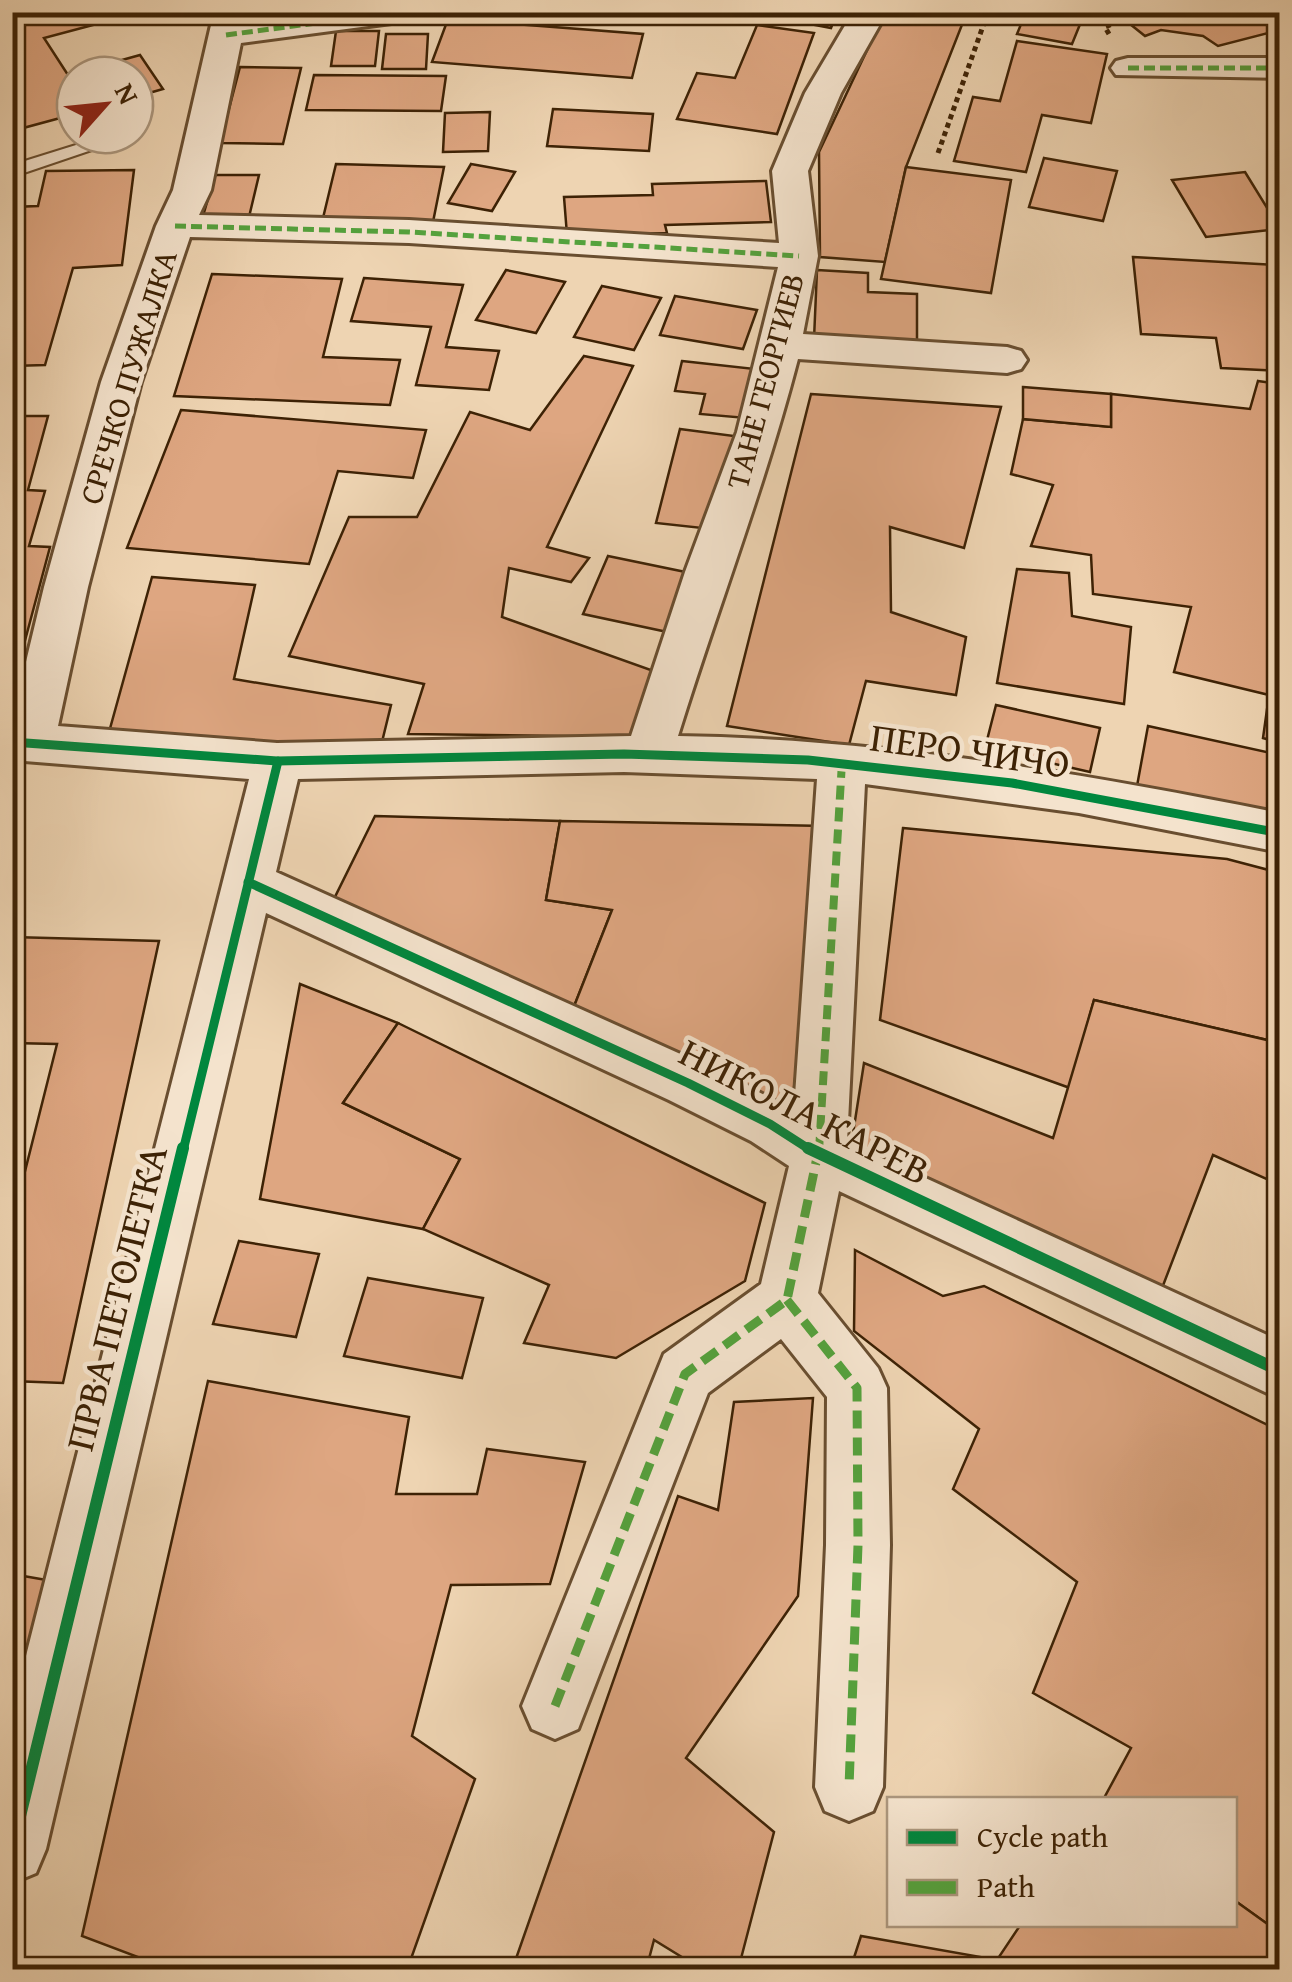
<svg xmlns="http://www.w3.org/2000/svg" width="1292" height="1982" font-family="'Gentium Book Plus',serif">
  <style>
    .building { fill: #dea681; stroke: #3d2205; stroke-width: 2.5 }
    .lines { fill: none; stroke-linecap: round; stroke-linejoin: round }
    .lane-casing { stroke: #694e30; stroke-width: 4 }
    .street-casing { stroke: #694e30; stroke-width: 6 }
    .path { stroke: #3d2205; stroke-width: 5; stroke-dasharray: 5 4; stroke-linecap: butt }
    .lane { fill: #f4e3cd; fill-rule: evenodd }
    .street { fill: #f4e3cd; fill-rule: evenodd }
    .quiet-far2 { stroke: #54a23d; stroke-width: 5; stroke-dasharray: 11 5; stroke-linecap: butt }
    .quiet-far1 { stroke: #54a23d; stroke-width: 8; stroke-dasharray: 14 8; stroke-linecap: butt }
    .quiet { stroke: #54a23d; stroke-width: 9; stroke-dasharray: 18 9; stroke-linecap: butt }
    .cycleway-far1-casing { stroke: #f4e3cd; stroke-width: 15 }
    .cycleway-casing { stroke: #f4e3cd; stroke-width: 19 }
    .cycleway-far1 { stroke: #00873e; stroke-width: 9 }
    .cycleway { stroke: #00873e; stroke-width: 12 }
    .labels { text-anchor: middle; stroke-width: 9; stroke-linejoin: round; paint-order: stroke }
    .far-street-label { font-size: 32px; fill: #3d2205; stroke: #f4e3cd }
    .street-label { font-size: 40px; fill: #3d2205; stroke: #f4e3cd }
  </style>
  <rect width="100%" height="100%" fill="#eed4b2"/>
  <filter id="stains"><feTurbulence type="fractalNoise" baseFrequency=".002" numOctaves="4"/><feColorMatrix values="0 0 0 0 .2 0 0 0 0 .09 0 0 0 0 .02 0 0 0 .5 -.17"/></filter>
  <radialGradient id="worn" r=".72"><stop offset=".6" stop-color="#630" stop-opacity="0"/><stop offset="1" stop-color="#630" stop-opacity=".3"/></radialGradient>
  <g class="building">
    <polygon points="12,12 119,12 123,17 44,38 68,75 140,55 163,89 135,97 135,75 75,75 75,114 12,131"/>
    <polygon points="251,12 310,12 250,18"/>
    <polygon points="748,12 837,12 831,28"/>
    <polygon points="885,12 967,12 906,167 885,262 820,257 819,152"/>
    <polygon points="1026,12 1085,12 1072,44 1017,34"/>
    <polygon points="1148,12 1280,12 1280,30 1218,46 1203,36 1161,30 1145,36 1130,24"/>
    <polygon points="448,19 643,34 632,78 432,62"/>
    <polygon points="757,25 814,33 777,134 677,119 697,73 735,78"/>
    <polygon points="336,31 379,31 375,66 331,66"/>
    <polygon points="386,34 428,34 426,69 382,69"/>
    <polygon points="1017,41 1107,54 1091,123 1042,115 1026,172 954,161 973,97 1000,101"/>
    <polygon points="240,67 301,68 283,144 220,143"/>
    <polygon points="314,75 446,76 441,111 306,110"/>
    <polygon points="553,109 653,114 649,151 547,146"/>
    <polygon points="490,112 488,151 443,152 445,113"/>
    <polygon points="1044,158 1117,171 1103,221 1029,207"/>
    <polygon points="336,164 444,167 433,222 323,218"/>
    <polygon points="471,164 515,172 492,211 448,203"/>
    <polygon points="906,167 1011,180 991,293 881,279"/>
    <polygon points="134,170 122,265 73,268 45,365 12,366 12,207 38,206 46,171"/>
    <polygon points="1245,172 1280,229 1206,237 1172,180"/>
    <polygon points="215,175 259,175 249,217 203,216"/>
    <polygon points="766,181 771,222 665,225 667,233 567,235 564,197 653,195 652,184"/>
    <polygon points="1133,257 1277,265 1280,371 1221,368 1216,338 1141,334"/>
    <polygon points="506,270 565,282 536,333 476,320"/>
    <polygon points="817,270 868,273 868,292 917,294 917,345 814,339"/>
    <polygon points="212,274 342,279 323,357 400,360 390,405 174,396"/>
    <polygon points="364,278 463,285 446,347 499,351 489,390 416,385 431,327 351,321"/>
    <polygon points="602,286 661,298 634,350 574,337"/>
    <polygon points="675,296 757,310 743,349 660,335"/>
    <polygon points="584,356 633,366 547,547 589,558 571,582 509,568 502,617 662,674 642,737 408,734 424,684 289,656 349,517 417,517 470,412 530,430"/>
    <polygon points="682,361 755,369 746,418 700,414 705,394 675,391"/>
    <polygon points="1258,381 1280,384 1280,743 1263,738 1269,695 1174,672 1191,607 1093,594 1091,555 1031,546 1053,485 1011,474 1023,419 1111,427 1111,394 1250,409"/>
    <polygon points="1023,387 1111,394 1111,427 1023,419"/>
    <polygon points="811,394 1001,407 964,548 890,527 891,612 966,637 956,695 866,681 849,745 727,726"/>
    <polygon points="181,410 426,430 413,478 338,471 309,564 127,548"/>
    <polygon points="12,416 48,416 28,490 45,491 29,546 50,547 23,648 12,648"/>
    <polygon points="680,429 734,436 711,529 656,523"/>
    <polygon points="608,556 695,574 672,633 583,614"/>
    <polygon points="1017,569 1069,573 1072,616 1131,627 1124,704 997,683"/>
    <polygon points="152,577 255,585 234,679 391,705 381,746 106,743"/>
    <polygon points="996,705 1100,728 1090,772 985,748"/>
    <polygon points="1148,726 1280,755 1280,818 1137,786"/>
    <polygon points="375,816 560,821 546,900 612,910 571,1014 330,907"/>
    <polygon points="560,821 825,826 791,1113 571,1014 612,910 546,900"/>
    <polygon points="903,828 1227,859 1280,873 1280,1043 1094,1000 1070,1088 880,1020"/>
    <polygon points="12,937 159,941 63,1383 12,1381 12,1223 57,1044 12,1043"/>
    <polygon points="300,984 398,1023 343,1103 460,1159 423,1229 260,1199"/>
    <polygon points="1094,1000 1280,1043 1280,1185 1213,1155 1159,1296 849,1159 864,1063 1053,1138"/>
    <polygon points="398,1023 765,1203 745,1281 616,1358 524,1343 549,1285 423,1229 460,1159 343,1103"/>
    <polygon points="239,1241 319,1254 296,1337 213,1324"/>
    <polygon points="855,1250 943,1296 984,1286 1280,1431 1280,1933 1234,1900 1234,1800 1103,1800 1131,1748 1033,1693 1077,1582 953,1489 979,1429 854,1331"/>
    <polygon points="368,1278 483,1298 462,1378 344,1356"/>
    <polygon points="208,1381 409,1417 396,1494 477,1494 487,1449 585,1462 550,1584 451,1585 412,1736 475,1779 407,1970 172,1970 82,1936"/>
    <polygon points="813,1398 798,1596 686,1758 774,1832 738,1970 703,1970 654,1940 646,1970 512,1970 678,1496 718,1510 734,1402"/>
    <polygon points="12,1574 52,1581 25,1664 12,1661"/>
    <polygon points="1234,1900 1280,1933 1280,1970 850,1970 861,1936 997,1960 1021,1924 1234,1924"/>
  </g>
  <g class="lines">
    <g class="lane-casing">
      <polygon id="lane" points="108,135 130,137 12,177 12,165"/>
    </g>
    <g class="street-casing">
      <g id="street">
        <path d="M214 12H248L246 22 319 12H416L411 19 399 22 241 43 211 190 199 215 409 220 779 243 772 171 805 93 853 12H887L841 93 808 171 818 256 803 334 1007 347 1021 351 1027 360 1021 369 1007 373 798 359C765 486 717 610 678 736 881 739 1081 773 1280 813V852L1079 813 865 784 847 1142 1280 1341V1399L839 1191 818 1293 878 1368 887 1388 890 1545 883 1787 873 1811 849 1821 825 1811 815 1787 826 1545 827 1397 781 1339 708 1393 578 1729 555 1739 532 1729 522 1706 664 1354 761 1284 789 1166 751 1141 669 1100 266 913 46 1849 36 1873 12 1883V1711L249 779 12 760V720L44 587 101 382 156 226 173 190ZM190 237 409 243 778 267 737 432 685 572 631 736 277 743 58 726 88 587 141 382ZM624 772 817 779 794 1110 707 1066 276 872 298 779Z"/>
        <polygon points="1128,58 1280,58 1280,78 1116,75 1111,68 1116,61"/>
      </g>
    </g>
    <g class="path">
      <polyline points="1109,34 1105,27 1134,15 1132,12"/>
      <polyline points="938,153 988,12"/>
    </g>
    <use href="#lane" class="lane"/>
    <use href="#street" class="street"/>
    <g class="quiet-far2">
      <polyline points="226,35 399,12"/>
      <polyline points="1128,68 1280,68"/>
      <polyline points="175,226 409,232 799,256"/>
    </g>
    <polyline class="quiet-far1" points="819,1151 842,762"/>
    <g class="quiet">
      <polyline points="787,1300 857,1388 858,1545 849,1787"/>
      <polyline points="555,1706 685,1374 787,1300 819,1148"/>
    </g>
    <g class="cycleway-far1-casing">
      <g id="cycleway-far1">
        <polyline points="12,742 277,761 624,754 808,760 1012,783 1280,833"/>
        <polyline points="248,882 688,1083 770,1124 812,1151"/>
        <polyline points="183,1151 278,761"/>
      </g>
    </g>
    <g class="cycleway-casing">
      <g id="cycleway">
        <polyline points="808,1148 1280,1371"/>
        <polyline points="12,1849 183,1148"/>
      </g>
    </g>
    <use href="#cycleway-far1" class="cycleway-far1"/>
    <use href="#cycleway" class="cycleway"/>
  </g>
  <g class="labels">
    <g class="far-street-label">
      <text transform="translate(128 377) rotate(-73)" y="11">СРЕЧКО ПУЖАЛКА</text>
      <text transform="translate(765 381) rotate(-75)" y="11">ТАНЕ ГЕОРГИЕВ</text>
    </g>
    <g class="street-label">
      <text transform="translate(970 750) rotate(8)" y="14">ПЕРО ЧИЧО</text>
      <text transform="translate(805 1111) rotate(27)" y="14">НИКОЛА КАРЕВ</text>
      <text transform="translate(116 1298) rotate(-76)" y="14">ПРВА ПЕТОЛЕТКА</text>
    </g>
  </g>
  <rect width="1292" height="1982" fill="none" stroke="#eed4b2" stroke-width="50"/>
  <rect x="15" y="15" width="1262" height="1952" fill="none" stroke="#3d2205" stroke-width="5"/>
  <rect x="25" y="25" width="1242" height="1932" fill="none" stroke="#3d2205" stroke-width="2.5"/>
  <rect x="887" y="1797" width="350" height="130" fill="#f4e3cd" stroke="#ab967d" stroke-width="2.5"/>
  <rect x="907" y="1830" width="50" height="15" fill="#00873e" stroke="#ab967d" stroke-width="2.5"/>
  <text x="977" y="1847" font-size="30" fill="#3d2205">Cycle path</text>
  <rect x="907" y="1880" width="50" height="15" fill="#54a23d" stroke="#ab967d" stroke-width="2.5"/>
  <text x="977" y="1897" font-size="30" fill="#3d2205">Path</text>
  <g transform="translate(105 105) rotate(63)"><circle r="48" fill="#f4e3cd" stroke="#ab967d" stroke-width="2.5"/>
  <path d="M0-8L18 38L0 25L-18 38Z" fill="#8f2418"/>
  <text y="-15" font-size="28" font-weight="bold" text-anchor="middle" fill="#3d2205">N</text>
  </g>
  <rect width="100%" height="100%" filter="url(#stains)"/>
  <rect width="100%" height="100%" fill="url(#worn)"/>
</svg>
